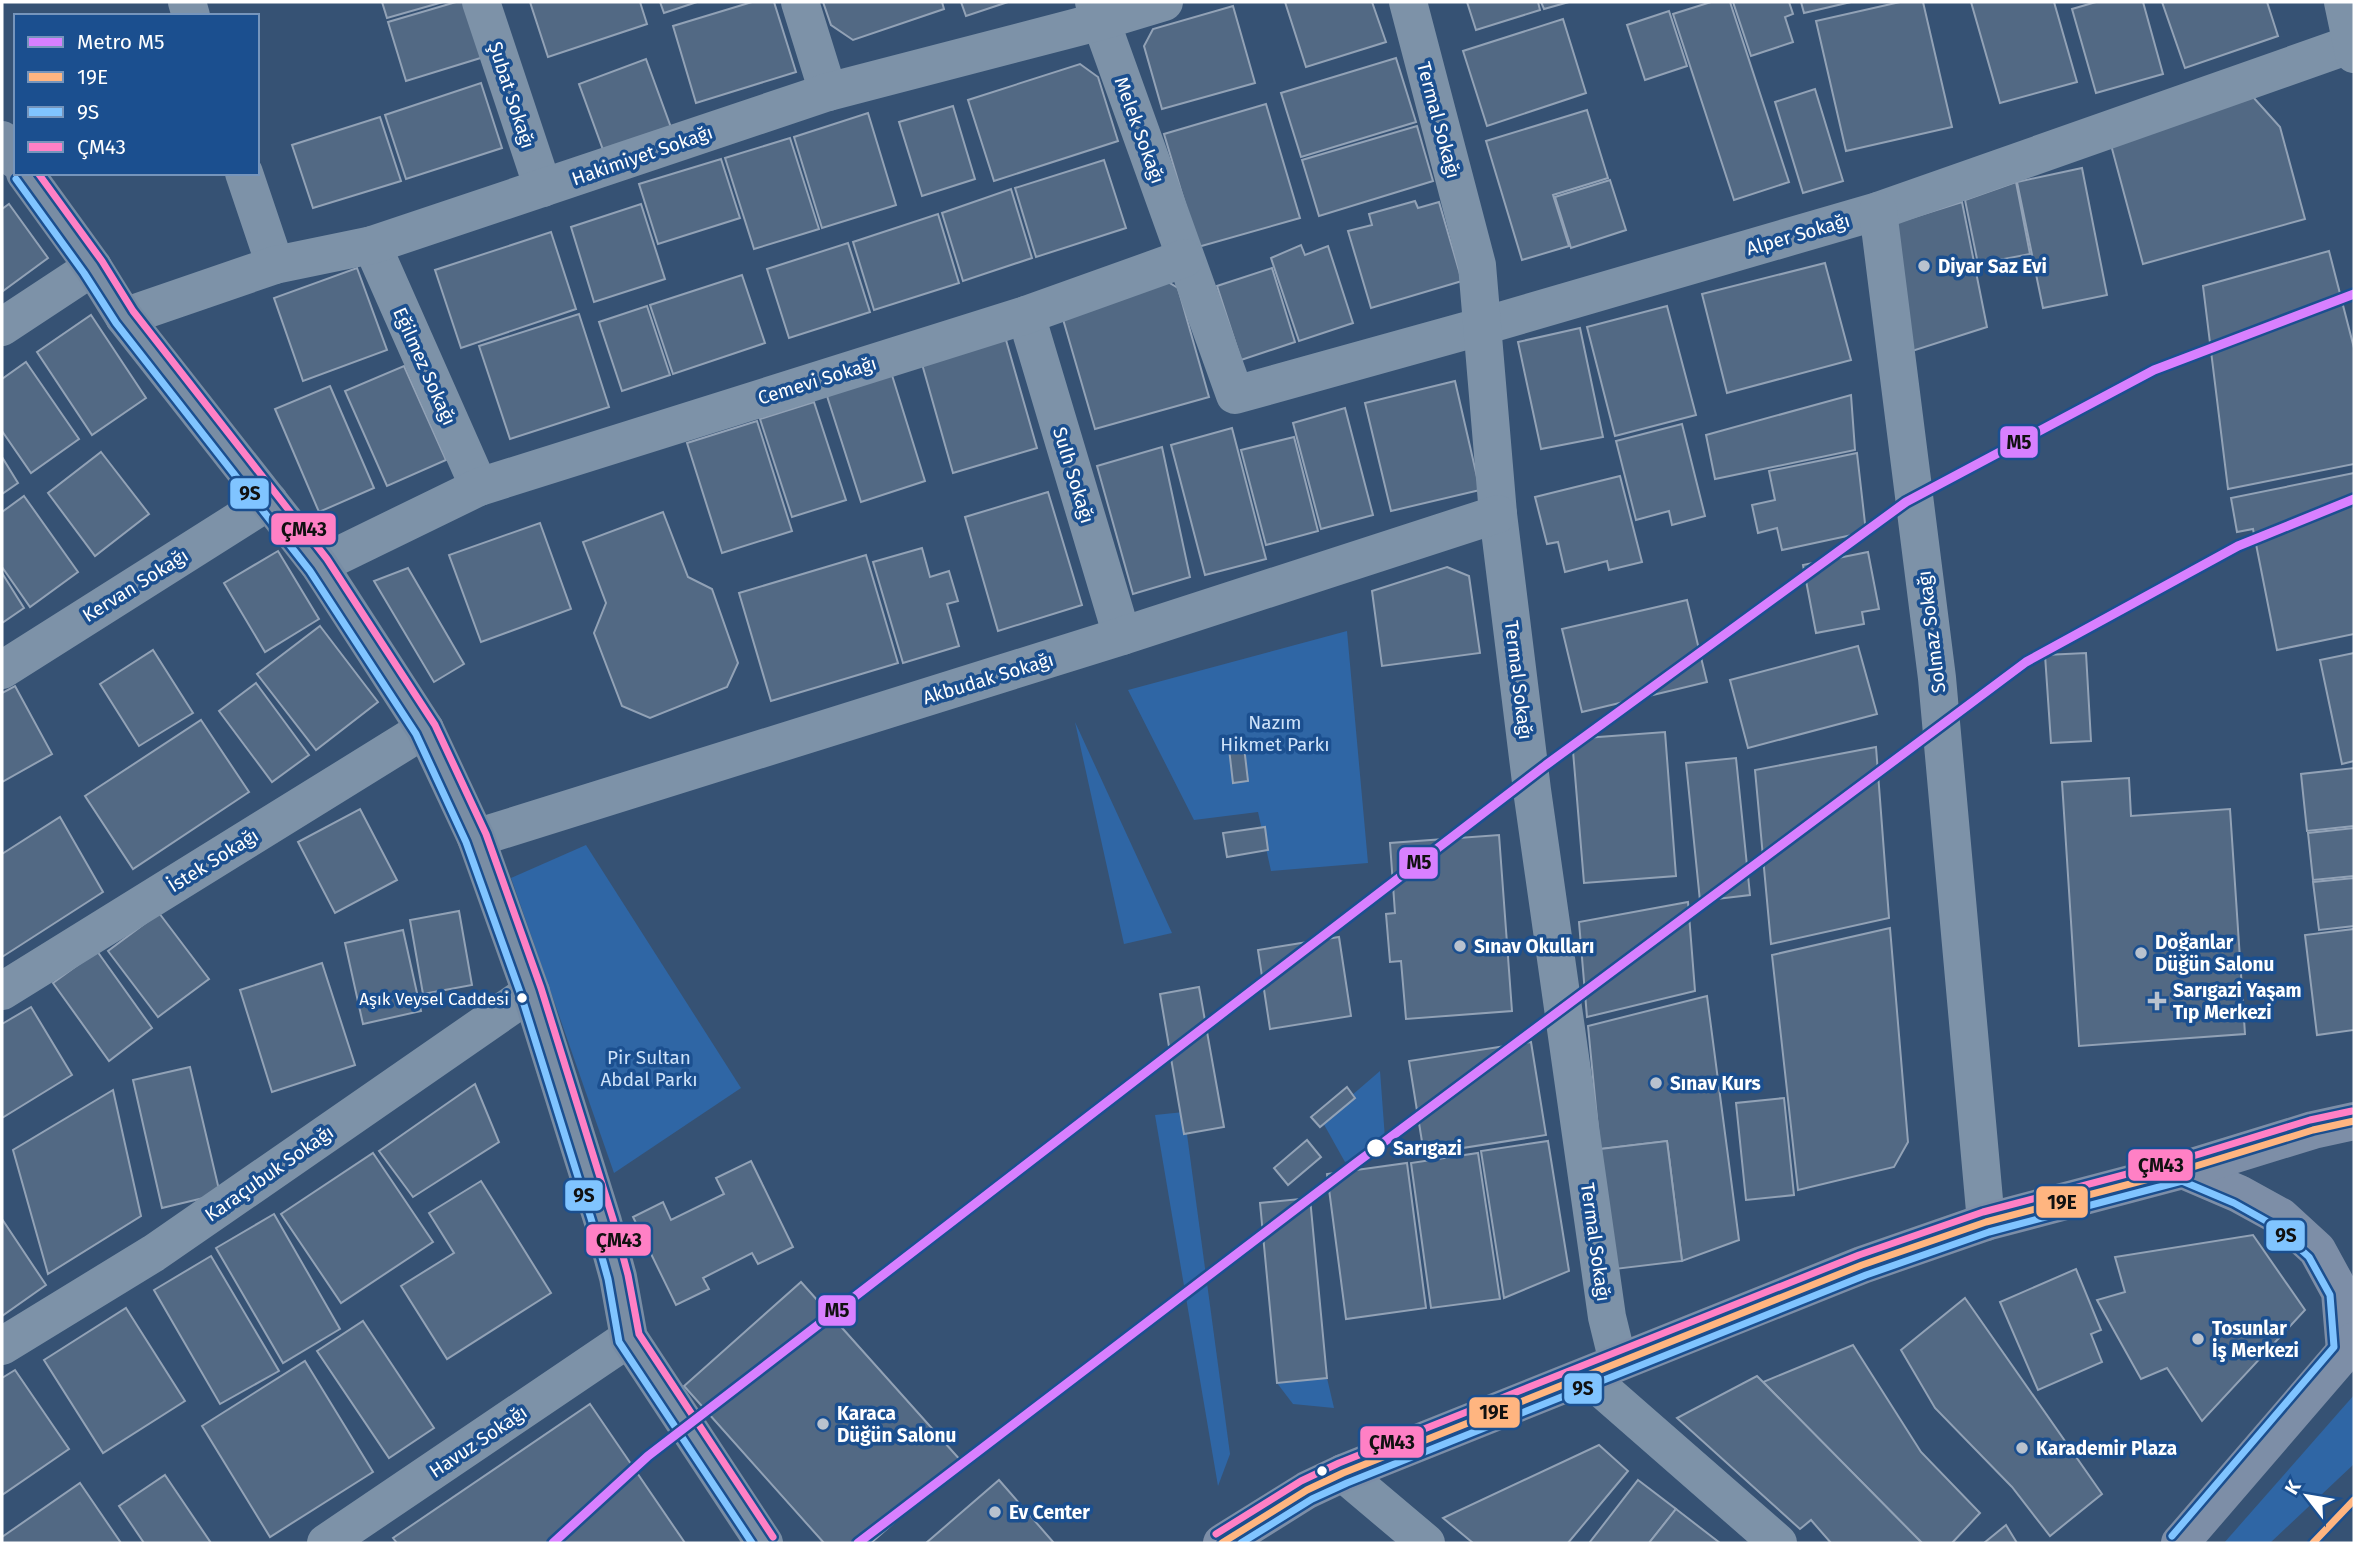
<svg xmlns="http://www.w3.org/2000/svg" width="2356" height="1545" font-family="'Fira Sans',sans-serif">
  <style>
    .green { fill: #2f66a5 }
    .building { fill: #526984; stroke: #92a2b6; stroke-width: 2 }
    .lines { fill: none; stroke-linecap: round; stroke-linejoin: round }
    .street { stroke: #7d92a8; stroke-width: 38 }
    .secondary { stroke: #798da4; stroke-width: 38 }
    .primary { stroke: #7d8ea7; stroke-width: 38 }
    .bus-1-casing { stroke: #1b4f8f; stroke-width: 12 }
    .bus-2-casing { stroke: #1b4f8f; stroke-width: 12 }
    .bus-3-casing { stroke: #1b4f8f; stroke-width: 12 }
    .bus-1 { stroke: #ffb580; stroke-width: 7 }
    .bus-2 { stroke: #80c4ff; stroke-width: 7 }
    .bus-3 { stroke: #ff80c5; stroke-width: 7 }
    .metro-1-casing { stroke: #1b4f8f; stroke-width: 14 }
    .metro-1 { stroke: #d880ff; stroke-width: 9 }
    .poi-dot { fill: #b9c2ce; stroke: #1b4f8f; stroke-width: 2.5 }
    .bus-dot { fill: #fff; stroke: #1b4f8f; stroke-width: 2.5 }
    .labels { text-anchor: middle; stroke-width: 7; stroke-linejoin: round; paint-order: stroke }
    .bus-label { font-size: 17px; fill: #fff; stroke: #1b4f8f; text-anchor: end }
    .street-label { font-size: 19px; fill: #fff; stroke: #1b4f8f }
    .poi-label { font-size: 19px; font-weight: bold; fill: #fff; stroke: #1b4f8f; text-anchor: start }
    .park-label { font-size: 19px; fill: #cfe3fa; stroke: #1b4f8f }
    .stop-label { font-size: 19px; font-weight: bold; fill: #fff; stroke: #1b4f8f; text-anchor: start }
    .line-badge { stroke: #1b4f8f; stroke-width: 2.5 }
    .pale-badge-label { font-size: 19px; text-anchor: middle; font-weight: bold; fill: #111 }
  </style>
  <rect width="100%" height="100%" fill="#365274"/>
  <g class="green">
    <polygon points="1347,631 1368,863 1271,871 1258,812 1194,820 1128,690"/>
    <polygon points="1075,722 1172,933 1124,944"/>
    <polygon points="586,845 741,1088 614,1173 511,878"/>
    <polygon points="1380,1071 1386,1152 1345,1162 1322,1121"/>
    <polygon points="1184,1112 1230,1454 1218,1486 1155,1115"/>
    <polygon points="1327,1378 1334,1408 1293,1404 1277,1383"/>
    <polygon points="2354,1395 2354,1464 2270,1543 2224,1543"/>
  </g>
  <g class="building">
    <polygon points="382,2 443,2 387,18"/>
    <polygon points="456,2 471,2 487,56 406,81 388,22"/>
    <polygon points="530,2 640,2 647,24 548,57"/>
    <polygon points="660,2 697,2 664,13"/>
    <polygon points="752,2 774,2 796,72 696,103 673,26"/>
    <polygon points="823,2 942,2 944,9 853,40 831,25"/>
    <polygon points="961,2 1008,2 966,16"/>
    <polygon points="1285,2 1372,2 1386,42 1306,67"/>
    <polygon points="1467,2 1538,2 1540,10 1476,30"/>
    <polygon points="1541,2 1569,2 1544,9"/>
    <polygon points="1711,2 1730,2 1789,182 1734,200 1673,14"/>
    <polygon points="1733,2 1789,2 1793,14 1785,17 1793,42 1751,56"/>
    <polygon points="1801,2 1851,2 1804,13"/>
    <polygon points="1900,2 1923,2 1952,127 1846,151 1816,21"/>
    <polygon points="1971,2 2054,2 2077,82 2000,103"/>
    <polygon points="2096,2 2143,2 2163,74 2096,93 2072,9"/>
    <polygon points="2162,2 2267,2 2278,36 2185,68"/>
    <polygon points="1233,6 1255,83 1162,109 1144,46 1153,29"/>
    <polygon points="1669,11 1687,66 1645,80 1627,25"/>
    <polygon points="1563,19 1586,93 1487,126 1463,51"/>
    <polygon points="1396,58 1416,122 1301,157 1281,93"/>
    <polygon points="646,59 673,133 606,158 579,84"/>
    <polygon points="1080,64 1098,77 1118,141 994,181 968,100"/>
    <polygon points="481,83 502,148 406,179 385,115"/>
    <polygon points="1815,89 1843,181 1803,193 1775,102"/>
    <polygon points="2253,97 2280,127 2305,219 2143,264 2111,145"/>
    <polygon points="1266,104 1300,218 1198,247 1164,134"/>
    <polygon points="953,106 975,179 922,196 899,122"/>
    <polygon points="1587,110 1608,178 1553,195 1569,246 1522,260 1486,141"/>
    <polygon points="868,113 896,205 822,228 794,137"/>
    <polygon points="380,117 401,181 313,208 292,145"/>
    <polygon points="1417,126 1433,181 1319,216 1302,160"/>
    <polygon points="790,138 819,229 754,249 725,158"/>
    <polygon points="721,159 740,218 658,244 639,184"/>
    <polygon points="1104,160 1126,228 1036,257 1015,188"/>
    <polygon points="2082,168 2107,295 2043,308 2017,182"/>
    <polygon points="1610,180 1626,230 1571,248 1555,197"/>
    <polygon points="2016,182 2030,254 1978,264 1965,200"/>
    <polygon points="1011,189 1032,258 963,281 942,213"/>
    <polygon points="1415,201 1418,208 1439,202 1462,281 1371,308 1348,231 1372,225 1369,214"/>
    <polygon points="1962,202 1987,327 1909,352 1892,224"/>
    <polygon points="9,204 48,258 3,291 2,209"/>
    <polygon points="641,204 665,279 594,302 571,227"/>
    <polygon points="938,214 959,283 874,310 853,242"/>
    <polygon points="551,232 576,309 461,348 435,270"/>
    <polygon points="848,243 870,312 789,338 767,269"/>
    <polygon points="1301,245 1305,255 1328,246 1353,323 1299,341 1271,258"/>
    <polygon points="2329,251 2354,348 2354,464 2228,489 2203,286"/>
    <polygon points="1825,263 1851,360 1727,393 1702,294"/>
    <polygon points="357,268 387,350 303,381 274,298"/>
    <polygon points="1272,268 1295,342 1241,360 1217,286"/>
    <polygon points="742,275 765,343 673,374 650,305"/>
    <polygon points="1156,275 1178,288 1209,397 1095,429 1060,309"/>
    <polygon points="647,306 670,375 622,391 599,322"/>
    <polygon points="1667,306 1696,415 1615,436 1587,327"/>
    <polygon points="579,314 609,407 510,439 479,346"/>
    <polygon points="91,315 146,398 92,435 37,352"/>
    <polygon points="1580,328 1603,437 1541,449 1518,342"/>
    <polygon points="1004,333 1037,448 953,473 920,357"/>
    <polygon points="26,362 79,439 31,473 2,431 2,379"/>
    <polygon points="404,366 446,460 387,486 345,391"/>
    <polygon points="891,372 925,481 861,502 826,393"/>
    <polygon points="1455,381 1480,490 1391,511 1365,403"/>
    <polygon points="330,386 374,488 319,512 275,409"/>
    <polygon points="1851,395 1855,450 1715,479 1706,435"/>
    <polygon points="814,402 846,500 792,517 760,419"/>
    <polygon points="1345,408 1373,515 1321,529 1293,423"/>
    <polygon points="757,421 792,531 722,553 687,443"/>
    <polygon points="1682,424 1705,516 1672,525 1669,511 1636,520 1616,441"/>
    <polygon points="1232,428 1266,559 1205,575 1171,445"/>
    <polygon points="1294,437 1318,531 1266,545 1241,450"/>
    <polygon points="1162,447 1190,577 1133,594 1097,466"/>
    <polygon points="101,452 149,514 95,556 48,493"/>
    <polygon points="1857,453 1866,532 1782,550 1777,528 1758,533 1752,505 1775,500 1769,471"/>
    <polygon points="2,457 18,483 2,494"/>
    <polygon points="2354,473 2354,634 2277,650 2253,529 2237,532 2231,498"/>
    <polygon points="1620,476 1642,562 1609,570 1607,561 1565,572 1558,542 1547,544 1535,497"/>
    <polygon points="1048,492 1082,605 998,631 965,517"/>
    <polygon points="24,496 78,572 30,607 2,567 2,512"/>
    <polygon points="663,512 688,577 712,589 738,663 727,687 650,718 622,706 594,633 606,603 583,542"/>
    <polygon points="540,523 571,609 481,642 449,555"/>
    <polygon points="922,548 930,577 949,571 958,601 947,604 959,646 903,663 873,562"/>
    <polygon points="278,551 319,619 265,652 224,583"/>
    <polygon points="1868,552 1879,609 1862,612 1864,624 1816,633 1803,565"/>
    <polygon points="866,555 898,663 771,701 739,593"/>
    <polygon points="1447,567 1469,576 1480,653 1382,666 1372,591"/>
    <polygon points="408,568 464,664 434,682 374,581"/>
    <polygon points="2,573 24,608 2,623"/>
    <polygon points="1687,600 1707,682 1582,712 1562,629"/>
    <polygon points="320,626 378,702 316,750 257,674"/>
    <polygon points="1858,646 1877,714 1748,748 1730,680"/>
    <polygon points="153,650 193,713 139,746 100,684"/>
    <polygon points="2086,653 2091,741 2051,743 2045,655"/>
    <polygon points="2354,653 2354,761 2342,764 2320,660"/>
    <polygon points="256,683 309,755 272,782 219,711"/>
    <polygon points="15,686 52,754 2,782 2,693"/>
    <polygon points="201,720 249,792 133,869 85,796"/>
    <polygon points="1665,732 1676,876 1584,883 1572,739"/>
    <polygon points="1243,738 1248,781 1233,783 1228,740"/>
    <polygon points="1876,747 1889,918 1771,944 1755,770"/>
    <polygon points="1736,758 1750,895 1700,901 1686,763"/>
    <polygon points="2354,768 2354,826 2307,831 2301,774"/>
    <polygon points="2129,778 2131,816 2230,809 2245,1034 2079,1046 2062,782"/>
    <polygon points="360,809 397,880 335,913 298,842"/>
    <polygon points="60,817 103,892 2,957 2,854"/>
    <polygon points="1265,827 1268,850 1227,857 1223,833"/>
    <polygon points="2354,828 2354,876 2313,880 2308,833"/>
    <polygon points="1499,835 1512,1011 1406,1019 1401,961 1390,962 1386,914 1395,913 1390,843"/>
    <polygon points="2354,878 2354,926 2319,930 2313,882"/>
    <polygon points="1688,902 1695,991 1587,1017 1579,922"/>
    <polygon points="459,911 472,985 423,994 410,920"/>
    <polygon points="159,913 209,979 158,1017 108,951"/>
    <polygon points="1890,928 1908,1142 1894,1167 1798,1190 1772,955"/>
    <polygon points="2354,929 2354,1030 2317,1035 2305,935"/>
    <polygon points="403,930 421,1011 363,1024 345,943"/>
    <polygon points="1339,937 1351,1016 1270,1029 1258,950"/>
    <polygon points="97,951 152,1028 109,1061 53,983"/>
    <polygon points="322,963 355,1065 272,1092 240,990"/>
    <polygon points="1199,987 1224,1127 1184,1134 1160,994"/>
    <polygon points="1707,996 1739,1240 1682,1261 1667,1141 1600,1149 1588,1026"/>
    <polygon points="31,1007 72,1075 2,1118 2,1024"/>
    <polygon points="1531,1042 1546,1135 1424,1154 1409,1061"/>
    <polygon points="190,1067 220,1194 162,1208 133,1080"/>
    <polygon points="475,1084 499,1142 413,1197 379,1151"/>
    <polygon points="1347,1087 1355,1098 1320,1127 1311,1117"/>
    <polygon points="113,1090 141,1216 48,1274 13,1150"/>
    <polygon points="1784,1098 1794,1195 1746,1200 1736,1103"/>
    <polygon points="1307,1140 1321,1157 1288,1185 1274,1168"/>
    <polygon points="1548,1141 1569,1271 1504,1298 1481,1151"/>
    <polygon points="1667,1141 1682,1261 1615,1269 1600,1149"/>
    <polygon points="373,1153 433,1242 341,1303 281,1214"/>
    <polygon points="1478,1153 1500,1299 1431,1308 1411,1163"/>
    <polygon points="751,1161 793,1247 758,1264 752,1253 703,1278 709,1289 676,1305 633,1217 663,1202 671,1220 724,1194 716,1178"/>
    <polygon points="1407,1163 1426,1308 1346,1319 1327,1174"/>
    <polygon points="481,1181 551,1293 447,1359 401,1286 454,1253 429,1213"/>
    <polygon points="1310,1198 1327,1378 1277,1383 1260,1203"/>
    <polygon points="274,1214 340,1329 283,1363 216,1248"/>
    <polygon points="2,1219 46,1285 2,1316"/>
    <polygon points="2253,1235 2305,1310 2202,1421 2167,1368 2141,1379 2097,1300 2125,1292 2115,1257"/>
    <polygon points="211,1256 279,1371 220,1404 154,1290"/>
    <polygon points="2076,1269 2101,1330 2091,1334 2102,1362 2038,1390 2000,1302"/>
    <polygon points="801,1282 962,1462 871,1543 824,1543 684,1386"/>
    <polygon points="1965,1298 2102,1494 2050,1536 2012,1487 1935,1408 1901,1350"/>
    <polygon points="126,1308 185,1401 103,1453 44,1360"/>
    <polygon points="363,1321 434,1428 389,1458 317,1351"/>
    <polygon points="1853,1345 1921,1452 1980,1513 1952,1543 1922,1543 1763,1382"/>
    <polygon points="305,1361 373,1472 270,1537 202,1426"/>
    <polygon points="15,1370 69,1449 2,1495 2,1378"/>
    <polygon points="1757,1376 1763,1382 1922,1543 1831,1543 1811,1520 1800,1529 1677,1418"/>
    <polygon points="590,1404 685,1543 397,1543 393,1538"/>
    <polygon points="1599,1445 1628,1471 1568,1543 1473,1543 1443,1518"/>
    <polygon points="165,1475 211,1543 144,1543 119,1506"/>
    <polygon points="999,1480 1054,1543 926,1543"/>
    <polygon points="1638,1480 1676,1509 1649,1543 1591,1543 1590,1542"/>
    <polygon points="80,1483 121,1543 2,1543 2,1537"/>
    <polygon points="1676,1509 1720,1543 1649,1543"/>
    <polygon points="2006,1525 2017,1543 1984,1543"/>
  </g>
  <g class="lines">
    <g class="street">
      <polyline points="187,2 191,16"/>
      <polyline points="481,2 543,188"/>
      <polyline points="800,2 828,92"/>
      <polyline points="1094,2 1235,395 1483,326 1878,211 2352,44"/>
      <polyline points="1408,2 1477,265 1498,514 1532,790 1607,1317 1618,1362"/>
      <polyline points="2343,2 2354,54"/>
      <polyline points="244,173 275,265"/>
      <polyline points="1878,211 1937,678 1986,1222"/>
      <polyline points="372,245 479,487"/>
      <polyline points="1026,315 1122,636"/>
      <polyline points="124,317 275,265 372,245 828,92 1101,21 1164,2"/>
      <polyline points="2,327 93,267"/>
      <polyline points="319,565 479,487 1026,315 1185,258"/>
      <polyline points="2,670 269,501"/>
      <polyline points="476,838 1122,636 1498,514"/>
      <polyline points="2,991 425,729"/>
      <polyline points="2,1346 154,1253 531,992"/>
      <polyline points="1587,1376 1778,1543"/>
      <polyline points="1343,1473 1426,1543"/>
      <polyline points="326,1543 629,1338"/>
    </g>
    <g class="secondary">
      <polyline points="2,140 16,160"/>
      <polyline points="25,173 93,267 124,317 319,565 425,729 476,838 531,992 603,1222 618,1277 629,1338 764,1543"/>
    </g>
    <g class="primary">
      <polyline points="2183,1170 2239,1194 2281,1217 2317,1250 2340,1292 2345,1351"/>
      <polyline points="1222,1543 1307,1490 1343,1473 1862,1265 1986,1222 2183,1170 2313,1130 2354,1121"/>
      <polyline points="2180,1543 2354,1341"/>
    </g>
    <g class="bus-1-casing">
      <g id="bus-1">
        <polyline points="1222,1543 1307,1490 1343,1473 1862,1265 1986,1222 2183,1170 2313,1130 2354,1121"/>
        <polyline points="2313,1543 2354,1500"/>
      </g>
    </g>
    <g class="bus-2-casing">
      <g id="bus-2">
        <polyline points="16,179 84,273 116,323 310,571 416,734 466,842 521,995 593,1225 608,1279 619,1342 752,1543"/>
        <polyline points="1241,1543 1312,1499 1347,1483 1866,1275 1989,1232 2182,1181 2234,1203 2275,1226 2309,1257 2330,1295 2334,1347 2172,1536"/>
      </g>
    </g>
    <g class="bus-3-casing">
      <g id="bus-3">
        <polyline points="38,173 102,261 133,311 327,559 435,725 486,834 541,988 613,1219 628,1275 639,1334 773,1537"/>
        <polyline points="1216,1534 1301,1481 1339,1463 1859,1255 1983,1212 2180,1160 2310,1120 2352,1111"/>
      </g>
    </g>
    <use href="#bus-1" class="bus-1"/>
    <use href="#bus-2" class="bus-2"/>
    <use href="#bus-3" class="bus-3"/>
    <g class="metro-1-casing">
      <g id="metro-1">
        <polyline points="553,1543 648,1456 1233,1005 1546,765 1906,502 2154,370 2354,294"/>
        <polyline points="858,1543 1356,1163 2026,662 2238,546 2354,499"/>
      </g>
    </g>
    <use href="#metro-1" class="metro-1"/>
  </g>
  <g class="poi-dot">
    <circle cx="1924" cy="266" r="7"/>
    <circle cx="1460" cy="946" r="7"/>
    <circle cx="2141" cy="953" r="7"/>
    <path d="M2153.5 990.5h7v7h7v7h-7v7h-7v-7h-7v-7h7z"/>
    <circle cx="1656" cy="1083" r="7"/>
    <circle cx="2198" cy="1339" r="7"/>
    <circle cx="823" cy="1424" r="7"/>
    <circle cx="2022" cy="1448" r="7"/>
    <circle cx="995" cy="1512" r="7"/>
  </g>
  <g class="bus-dot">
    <circle cx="522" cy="998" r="6"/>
    <circle cx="1376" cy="1148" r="10"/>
    <circle cx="1322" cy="1471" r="6"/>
  </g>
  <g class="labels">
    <g class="bus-label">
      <text x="509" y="1005">Aşık Veysel Caddesi</text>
    </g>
    <g class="street-label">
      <text transform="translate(512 95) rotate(72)" y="7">Şubat Sokağı</text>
      <text transform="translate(1439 120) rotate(75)" y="7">Termal Sokağı</text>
      <text transform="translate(1140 130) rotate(70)" y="7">Melek Sokağı</text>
      <text transform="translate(642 155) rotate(-19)" y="7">Hakimiyet Sokağı</text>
      <text transform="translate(1798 234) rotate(-16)" y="7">Alper Sokağı</text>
      <text transform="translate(425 366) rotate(66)" y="7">Eğilmez Sokağı</text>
      <text transform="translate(817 380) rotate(-17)" y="7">Cemevi Sokağı</text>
      <text transform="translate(1074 475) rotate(73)" y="7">Sulh Sokağı</text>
      <text transform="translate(135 585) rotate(-32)" y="7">Kervan Sokağı</text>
      <text transform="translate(1931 632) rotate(-97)" y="7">Solmaz Sokağı</text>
      <text transform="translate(988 678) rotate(-17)" y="7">Akbudak Sokağı</text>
      <text transform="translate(1519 680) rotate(83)" y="7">Termal Sokağı</text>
      <text transform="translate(213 860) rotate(-32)" y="7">İstek Sokağı</text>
      <text transform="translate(269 1173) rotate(-35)" y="7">Karaçubuk Sokağı</text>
      <text transform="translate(1596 1242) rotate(82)" y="7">Termal Sokağı</text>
      <text transform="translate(478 1441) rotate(-34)" y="7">Havuz Sokağı</text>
    </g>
    <g class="poi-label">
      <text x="1938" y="273">Diyar Saz Evi</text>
      <text x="2155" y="949">Doğanlar<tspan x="2155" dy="22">Düğün Salonu</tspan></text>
      <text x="1474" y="953">Sınav Okulları</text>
      <text x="2173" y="997">Sarıgazi Yaşam<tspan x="2173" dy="22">Tıp Merkezi</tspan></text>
      <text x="1670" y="1090">Sınav Kurs</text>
      <text x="2212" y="1335">Tosunlar<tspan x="2212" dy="22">İş Merkezi</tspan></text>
      <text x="837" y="1420">Karaca<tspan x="837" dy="22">Düğün Salonu</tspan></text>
      <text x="2036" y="1455">Karademir Plaza</text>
      <text x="1009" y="1519">Ev Center</text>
    </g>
    <g class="park-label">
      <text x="1275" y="729">Nazım<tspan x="1275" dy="22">Hikmet Parkı</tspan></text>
      <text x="649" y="1064">Pir Sultan<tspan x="649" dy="22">Abdal Parkı</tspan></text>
    </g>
    <g class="stop-label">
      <text x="1393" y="1155">Sarıgazi</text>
    </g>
  </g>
  <g class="line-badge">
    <rect x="1999" y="425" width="40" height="34" rx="7" fill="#d880ff"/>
    <rect x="229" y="477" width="41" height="33" rx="7" fill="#80c4ff"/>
    <rect x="270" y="512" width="67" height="34" rx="7" fill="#ff80c5"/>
    <rect x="1398" y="846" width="41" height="34" rx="7" fill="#d880ff"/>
    <rect x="2127" y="1148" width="67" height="34" rx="7" fill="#ff80c5"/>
    <rect x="564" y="1179" width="40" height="33" rx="7" fill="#80c4ff"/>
    <rect x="2035" y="1185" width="54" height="34" rx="7" fill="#ffb580"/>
    <rect x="2265" y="1219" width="41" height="33" rx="7" fill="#80c4ff"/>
    <rect x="585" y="1223" width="67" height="34" rx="7" fill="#ff80c5"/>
    <rect x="817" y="1294" width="40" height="33" rx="7" fill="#d880ff"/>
    <rect x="1563" y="1372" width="40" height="33" rx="7" fill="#80c4ff"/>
    <rect x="1468" y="1396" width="53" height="33" rx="7" fill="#ffb580"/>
    <rect x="1359" y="1425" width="66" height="34" rx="7" fill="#ff80c5"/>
  </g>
  <g class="pale-badge-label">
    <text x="2019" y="449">M5</text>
    <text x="250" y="500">9S</text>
    <text x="304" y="536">ÇM43</text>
    <text x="1419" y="869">M5</text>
    <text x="2161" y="1172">ÇM43</text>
    <text x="584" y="1202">9S</text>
    <text x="2062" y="1209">19E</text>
    <text x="2286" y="1242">9S</text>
    <text x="619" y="1247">ÇM43</text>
    <text x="837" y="1317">M5</text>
    <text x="1583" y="1395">9S</text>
    <text x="1494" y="1419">19E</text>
    <text x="1392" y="1449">ÇM43</text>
  </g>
  <rect width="2356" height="1545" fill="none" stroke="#ffffff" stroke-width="7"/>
  <rect x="14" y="14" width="245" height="161" fill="#1b4f8f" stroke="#7695bc" stroke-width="2"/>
  <rect x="28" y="37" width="35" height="10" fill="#d880ff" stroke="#7695bc" stroke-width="2"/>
  <text x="77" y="49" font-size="21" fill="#ffffff">Metro M5</text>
  <rect x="28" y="72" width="35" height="10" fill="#ffb580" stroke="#7695bc" stroke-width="2"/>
  <text x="77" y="84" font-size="21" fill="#ffffff">19E</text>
  <rect x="28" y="107" width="35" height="10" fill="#80c4ff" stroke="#7695bc" stroke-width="2"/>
  <text x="77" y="119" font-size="21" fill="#ffffff">9S</text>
  <rect x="28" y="142" width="35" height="10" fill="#ff80c5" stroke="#7695bc" stroke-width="2"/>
  <text x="77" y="154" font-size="21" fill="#ffffff">ÇM43</text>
  <g transform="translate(2307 1496) rotate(301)" stroke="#1b4f8f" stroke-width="5" paint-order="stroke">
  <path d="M0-5L12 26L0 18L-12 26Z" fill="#ffffff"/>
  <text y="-10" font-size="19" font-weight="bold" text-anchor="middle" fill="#ffffff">K</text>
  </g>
</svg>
